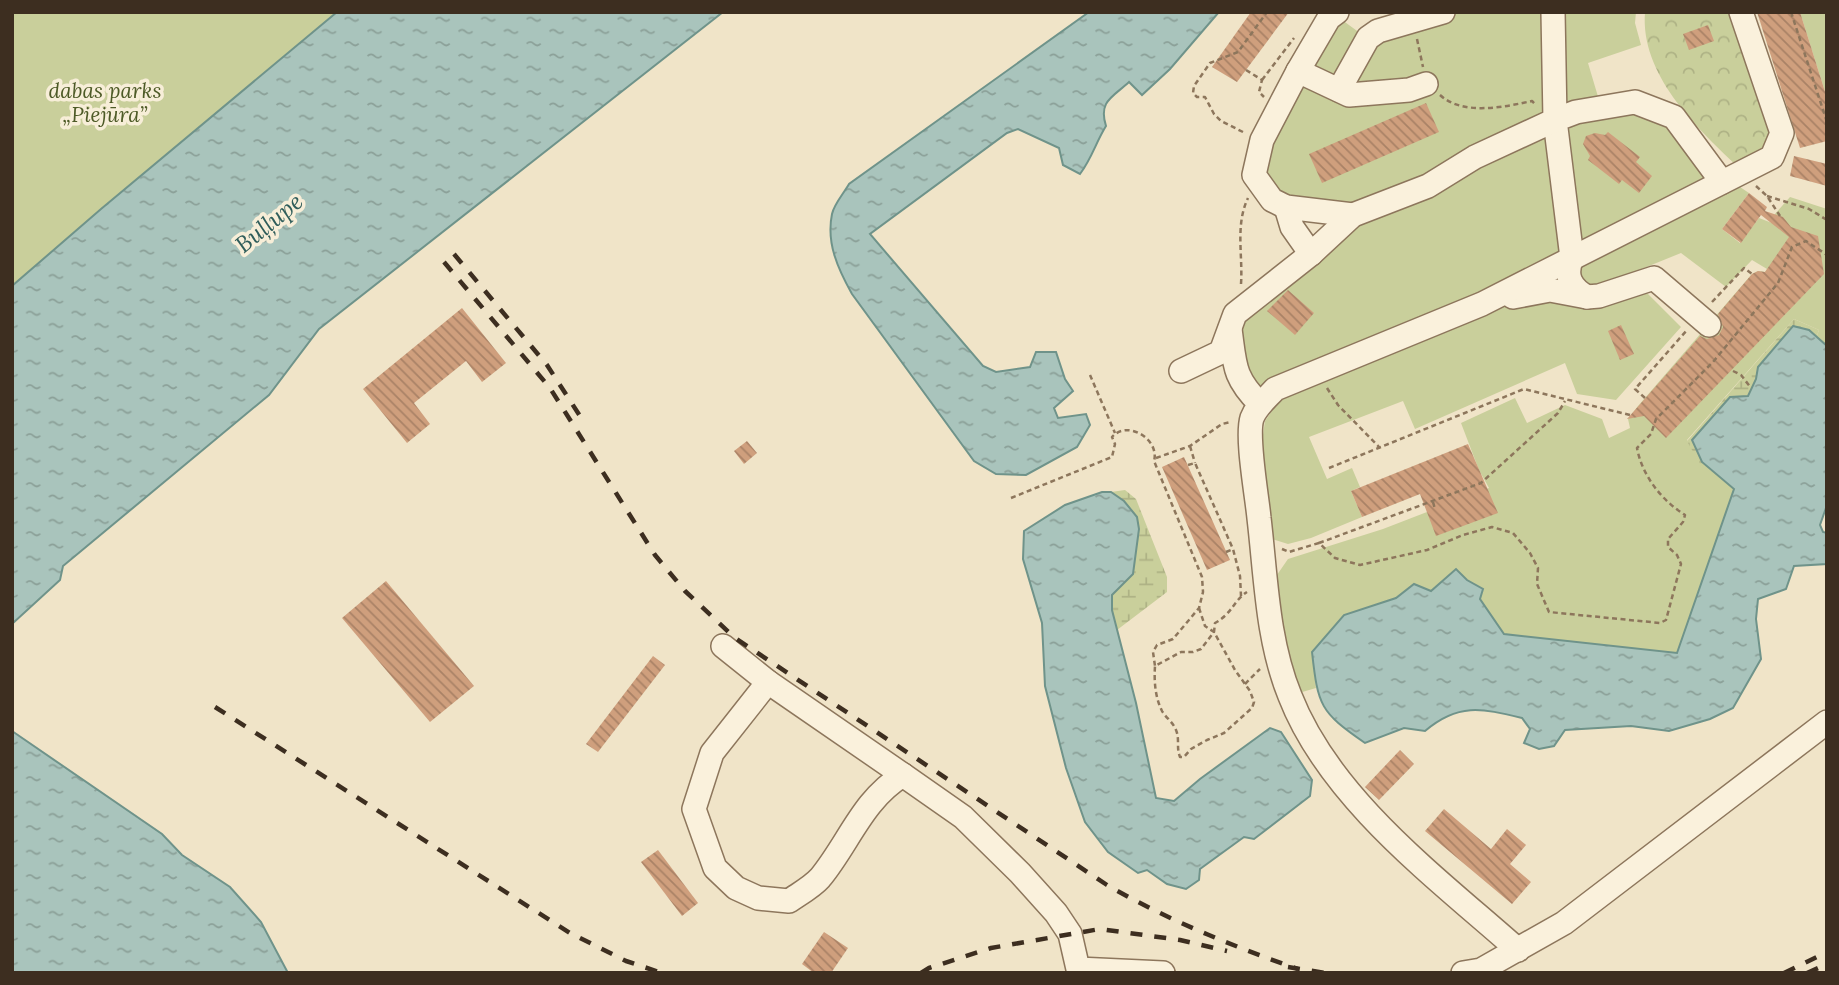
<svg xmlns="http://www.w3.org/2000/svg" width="1839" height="985" font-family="Lora,serif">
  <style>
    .green { fill: #c9cf9b }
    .forest { fill: url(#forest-crowns) }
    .wetland { fill: url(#wetland-marsh) }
    .water { fill: url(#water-ripples); stroke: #6f938a; stroke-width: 2 }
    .building { fill: url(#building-back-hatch) }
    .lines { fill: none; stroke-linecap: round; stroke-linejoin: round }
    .minor-casing { stroke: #8d765c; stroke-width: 26 }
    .path { stroke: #8d765c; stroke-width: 2.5; stroke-dasharray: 5 3.5; stroke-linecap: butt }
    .minor { stroke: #faf1dc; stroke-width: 23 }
    .rail { stroke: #3d2e20; stroke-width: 4.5; stroke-dasharray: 12 12; stroke-linecap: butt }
    .labels { text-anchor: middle; stroke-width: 7; stroke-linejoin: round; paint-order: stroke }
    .park-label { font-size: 21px; font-style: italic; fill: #4d5a26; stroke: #f7eed8 }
    .water-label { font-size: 23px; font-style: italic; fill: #2f5d5a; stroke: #f7eed8 }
  </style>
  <defs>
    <pattern id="forest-crowns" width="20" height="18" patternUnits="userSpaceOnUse" patternTransform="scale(1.75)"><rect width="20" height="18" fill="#c9cf9b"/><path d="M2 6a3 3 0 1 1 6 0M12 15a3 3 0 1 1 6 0" fill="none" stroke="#aeb285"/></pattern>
    <pattern id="wetland-marsh" width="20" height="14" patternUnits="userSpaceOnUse" patternTransform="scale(1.75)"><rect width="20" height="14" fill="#c9cf9b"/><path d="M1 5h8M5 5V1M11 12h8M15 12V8" fill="none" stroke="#aeb285"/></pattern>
    <pattern id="water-ripples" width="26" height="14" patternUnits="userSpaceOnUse" patternTransform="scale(1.75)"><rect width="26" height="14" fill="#a9c4bc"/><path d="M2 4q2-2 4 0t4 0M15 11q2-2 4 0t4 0" fill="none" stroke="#8ba098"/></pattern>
    <pattern id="building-back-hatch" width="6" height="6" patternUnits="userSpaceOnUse" patternTransform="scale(1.75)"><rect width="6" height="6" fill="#cf9f7d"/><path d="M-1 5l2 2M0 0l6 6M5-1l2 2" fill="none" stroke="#a98266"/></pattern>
  </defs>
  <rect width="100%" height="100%" fill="#f0e4c8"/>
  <g class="green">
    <polygon points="12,12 358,12 12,298"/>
    <polygon points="1454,12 1549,12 1551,113 1426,183 1349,205 1281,197 1266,175 1265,155 1338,17 1364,36"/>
    <polygon points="1560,12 1636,12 1635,23 1641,45 1588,63 1599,100 1563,106"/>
    <polygon points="1800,12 1827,12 1827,98"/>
    <polygon points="1635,107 1672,121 1707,175 1705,184 1589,244 1576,235 1568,131 1573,123"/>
    <polygon points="1546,129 1566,253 1265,395 1246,378 1242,323 1249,311 1353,223"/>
    <polygon points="1734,183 1749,193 1722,229 1740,243 1759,218 1772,223 1775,214 1790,197 1827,209 1827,346 1816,338 1819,330 1794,319 1687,440 1702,467 1708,465 1734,489 1677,653 1504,634 1480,599 1482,589 1467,580 1430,591 1414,584 1396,598 1344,615 1312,652 1316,688 1292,695 1270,585 1288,559 1383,529 1489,488 1479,470 1461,423 1515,398 1527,423 1565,405 1602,419 1609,438 1630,428 1628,419 1638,406 1752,274 1758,271 1765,272 1767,269 1752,260 1726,287 1681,253 1597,287 1583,284 1577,272 1586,257"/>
    <polygon points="1641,287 1681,327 1616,400 1577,394 1565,363 1415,429 1403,401 1309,437 1327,479 1352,468 1360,487 1351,491 1362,517 1311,538 1288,544 1272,539 1262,441 1265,421 1282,396 1479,310 1513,303"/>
  </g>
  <path class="forest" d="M1645 12H1732L1772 131 1767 150 1736 165C1695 126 1640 74 1645 12Z"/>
  <g class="wetland">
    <polygon points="1794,319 1819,330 1816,338 1809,330 1758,367 1756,379 1748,396 1730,397 1693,440 1702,461 1708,465 1702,468 1687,441"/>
    <polygon points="1125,490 1136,499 1167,577 1167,592 1117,630 1112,610 1112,595 1133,574 1139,529 1137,517 1124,501 1111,492"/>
  </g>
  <g class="water">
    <polygon points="337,12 723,12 319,329 269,395 63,566 60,580 12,624 12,286 101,209"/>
    <path d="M1089 12H1219L1170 69 1142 95 1129 82C1113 97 1098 101 1106 126 1096 142 1092 158 1080 174L1063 165 1059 148 1018 129 1007 133 870 234 983 366 996 372 1030 367 1036 352H1056L1065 379 1073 391 1054 408 1058 418 1086 414 1090 425 1077 447 1026 475 996 474 974 461 852 294C838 269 826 243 832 214 834 204 844 193 849 184Z"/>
    <path d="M1793 326 1809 330 1827 346V505L1820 525 1823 532 1827 533V564L1794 566 1786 589 1758 599 1756 619 1761 659 1733 708 1710 719 1669 731 1631 726 1565 730 1554 746 1539 749 1524 743 1530 729 1522 718C1481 708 1458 703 1425 731L1404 728 1365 743C1320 712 1318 706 1312 652L1344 615 1396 598 1414 584 1431 591 1456 569 1467 580 1483 589 1480 599 1504 634 1677 653 1734 489 1702 462 1692 440 1730 397 1748 396 1756 379 1758 367Z"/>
    <polygon points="1102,492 1111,492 1124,501 1137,517 1139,529 1133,574 1112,595 1112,610 1136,703 1156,798 1174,801 1200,779 1270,728 1281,732 1312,780 1310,796 1254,839 1244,837 1200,869 1199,880 1186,889 1167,884 1147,870 1138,873 1108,852 1085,822 1066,768 1045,686 1042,623 1023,559 1024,531 1065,505"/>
    <polygon points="12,731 162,834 182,855 230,887 261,922 288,973 12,973"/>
  </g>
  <g class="building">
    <polygon points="1251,12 1289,12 1237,82 1212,67"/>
    <polygon points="1757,12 1800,12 1827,98 1827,141 1800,148"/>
    <polygon points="1708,25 1714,41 1689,50 1683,34"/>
    <polygon points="1426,103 1439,132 1322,183 1309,154"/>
    <polygon points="1608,132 1640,157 1636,162 1652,176 1639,193 1622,180 1619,184 1588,160 1590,156 1583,144 1586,136 1595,133 1605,135"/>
    <polygon points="1794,156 1827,164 1827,186 1790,176"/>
    <polygon points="1749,193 1767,207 1765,211 1783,217 1791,227 1818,236 1824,274 1666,438 1644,416 1627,419 1700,336 1707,339 1719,335 1723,327 1718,314 1752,274 1758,271 1765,272 1789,237 1761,215 1741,243 1722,229"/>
    <polygon points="1288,290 1314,313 1295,335 1267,311"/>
    <polygon points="462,308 506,363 482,382 466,361 414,403 430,424 407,443 363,389"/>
    <polygon points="1621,325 1634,354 1620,360 1608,331"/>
    <polygon points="747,441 757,453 744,464 734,451"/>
    <polygon points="1468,444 1498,513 1436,536 1420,494 1362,517 1351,491"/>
    <polygon points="1184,457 1230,560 1207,570 1162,467"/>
    <polygon points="386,581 474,686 430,722 342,618"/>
    <polygon points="653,656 665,665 598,752 586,744"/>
    <polygon points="1400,750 1414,764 1379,800 1365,787"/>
    <polygon points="1444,809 1491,849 1507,829 1526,845 1510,864 1531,882 1512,904 1425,831"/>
    <polygon points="658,850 698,903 682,916 641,862"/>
    <polygon points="824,932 848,948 831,973 814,973 802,964"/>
  </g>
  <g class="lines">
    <g class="minor-casing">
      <g id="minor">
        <polyline points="1337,12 1329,18 1298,71 1262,140 1254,175 1272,200 1286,207 1353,215"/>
        <polyline points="1298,71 1349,95 1409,90 1426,84"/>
        <polyline points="1339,90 1368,38 1378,31 1443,12"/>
        <polyline points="1286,207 1292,227 1311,254"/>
        <polyline points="1513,297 1550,290 1587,297 1599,296 1654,278 1709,325"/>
        <path d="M1587 297C1571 288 1564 276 1572 258L1555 120 1576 112 1635 102 1674 117 1722 182"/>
        <path d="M1230 329C1235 365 1233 377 1260 404"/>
        <polyline points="1181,371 1221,352 1235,314 1311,254 1353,215 1428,186 1475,157 1555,120 1553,12"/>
        <polyline points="723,646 768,682 903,775"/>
        <path d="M768 682 712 753 694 809 715 868 736 888 758 898 789 901C799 894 812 887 820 878 849 843 862 800 903 775L963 817 1020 873 1056 913 1070 934 1078 969 1163 973"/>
        <path d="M1518 950C1437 878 1330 799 1290 696 1267 640 1266 577 1259 518 1257 496 1246 437 1252 418 1256 407 1267 398 1275 389L1482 304 1772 157 1782 133 1741 12"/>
        <polyline points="1463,973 1481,970 1564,923 1827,722"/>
      </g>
    </g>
    <g class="path">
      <polyline points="1791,12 1827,122"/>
      <polyline points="1417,39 1423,67"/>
      <polyline points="1246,70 1262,80 1259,92 1264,97"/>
      <polyline points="1262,80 1294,38"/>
      <path d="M1440 95C1463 116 1504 107 1532 101L1536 105"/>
      <polyline points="1243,132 1221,121 1214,114 1205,97 1197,97 1193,93 1194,86 1210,63 1238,52 1267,12"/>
      <polyline points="1756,186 1767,196 1780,216"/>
      <polyline points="1767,196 1809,209 1827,220"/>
      <path d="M1241 284C1243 255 1235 225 1248 198"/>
      <polyline points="1712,302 1744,268 1752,274"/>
      <polyline points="1733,371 1741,375 1751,388"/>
      <polyline points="1090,375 1115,433"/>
      <polyline points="1327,388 1338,405 1380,448"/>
      <polyline points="1645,398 1635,389 1687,330"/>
      <polyline points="1190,446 1195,463"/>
      <polyline points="1156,458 1190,446 1222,424 1231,422"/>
      <polyline points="1188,465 1195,463 1233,549"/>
      <polyline points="1329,468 1524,389 1630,415"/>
      <path d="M1011 498 1112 457 1115 444 1112 437C1128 419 1160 440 1154 461L1202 577 1203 592 1199 608 1173 639 1157 645 1153 652 1155 666"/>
      <polyline points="1433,502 1435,509"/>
      <polyline points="1319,543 1481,483 1558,413 1565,401"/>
      <path d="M1282 549 1289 552 1319 543 1335 558 1360 565 1427 550 1463 535 1492 527 1513 533 1530 553 1538 568 1537 584 1549 612 1660 623 1666 620 1681 564 1677 555 1668 547V539L1683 522 1685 515C1661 500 1642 475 1637 448L1651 434 1656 419 1713 362 1778 283 1792 247 1806 241 1827 255"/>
      <polyline points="1226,552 1233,549 1240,576 1241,596"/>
      <path d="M1199 608 1205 626 1214 632 1235 670 1250 691 1254 702 1252 708 1224 733 1207 740 1191 749 1184 757H1180C1176 747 1180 740 1176 730 1173 722 1166 718 1162 711 1155 697 1154 681 1155 666L1181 652H1193L1201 649 1214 632 1215 623C1233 613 1233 601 1247 592"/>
      <polyline points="1245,684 1260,669"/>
    </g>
    <use href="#minor" class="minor"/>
    <g class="rail">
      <polyline points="454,254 547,365 580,416"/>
      <path d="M444 262 550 388 655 555 685 591 735 638 1107 885C1168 920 1232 946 1298 969"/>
      <polyline points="215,707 570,933 626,961 662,973"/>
      <polyline points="1288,967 1325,973"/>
      <polyline points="921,973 929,968 991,948 1100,929 1180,940 1227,951"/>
      <polyline points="1784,973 1827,952"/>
      <polyline points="1807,973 1827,964"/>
    </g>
  </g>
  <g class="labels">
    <g class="park-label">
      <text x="105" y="98">dabas parks<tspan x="105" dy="24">„Piejūra”</tspan></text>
    </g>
    <g class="water-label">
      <text transform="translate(269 223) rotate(-39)" y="8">Buļļupe</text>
    </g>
  </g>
  <rect width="1839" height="985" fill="none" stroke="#3d2e20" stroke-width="28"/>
</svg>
